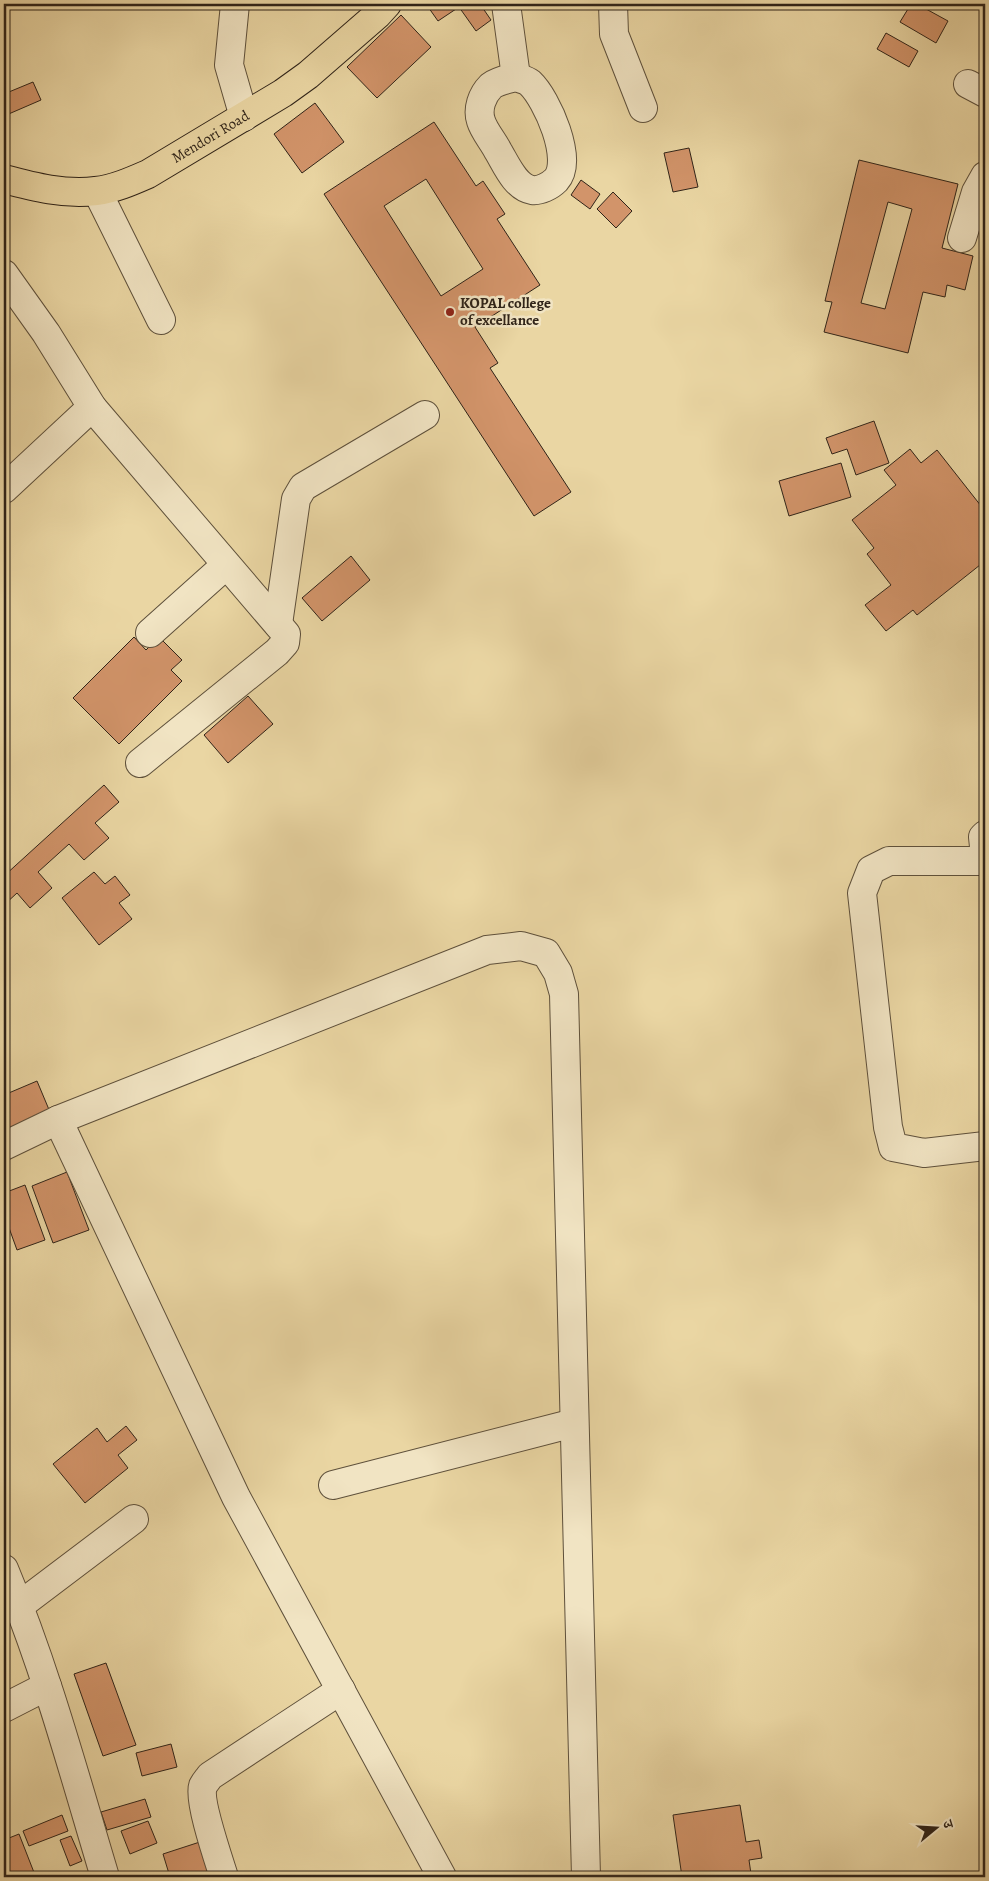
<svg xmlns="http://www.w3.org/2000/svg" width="989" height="1881" font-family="Alegreya,'Noto Serif Devanagari',serif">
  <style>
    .building { fill: #d2946a; stroke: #2f2318; fill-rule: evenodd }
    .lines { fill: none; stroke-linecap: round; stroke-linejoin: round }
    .minor-casing { stroke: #5e503b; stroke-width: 30 }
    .major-casing { stroke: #2f2318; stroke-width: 30 }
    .minor { stroke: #f1e4c3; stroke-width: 28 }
    .major { stroke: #ead6a3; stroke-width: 28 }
    .poi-dot { fill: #8f2418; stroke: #f1e4c3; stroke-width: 2 }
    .labels { text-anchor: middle; stroke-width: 5; stroke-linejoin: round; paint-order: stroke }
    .street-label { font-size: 15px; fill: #2f2318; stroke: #f1e4c3 }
    .poi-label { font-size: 15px; font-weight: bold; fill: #2f2318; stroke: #f1e4c3; text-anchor: start }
  </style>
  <rect width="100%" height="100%" fill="#ead6a3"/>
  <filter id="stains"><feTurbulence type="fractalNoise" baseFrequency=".004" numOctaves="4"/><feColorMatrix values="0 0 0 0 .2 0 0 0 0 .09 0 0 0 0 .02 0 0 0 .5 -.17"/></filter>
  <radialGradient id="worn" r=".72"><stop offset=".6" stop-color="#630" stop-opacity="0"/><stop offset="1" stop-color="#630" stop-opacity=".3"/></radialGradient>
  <g class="building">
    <polygon points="426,4 480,4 491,20 476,31 459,7 438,21"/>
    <polygon points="911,4 917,4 948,21 936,43 900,22"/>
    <polygon points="401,15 431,47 377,98 347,67"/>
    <polygon points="886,33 918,51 909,67 877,49"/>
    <polygon points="33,82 41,100 4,116 4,94"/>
    <polygon points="315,103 344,142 302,173 274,134"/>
    <path d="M434 122 476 186 483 181 505 214 497 219 540 285 475 327 498 363 490 368 571 492 534 516 324 194ZM426 179 483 269 441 296 384 206Z"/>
    <polygon points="689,148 698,187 673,192 664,153"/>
    <path d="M859 160 958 184 942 248 973 256 965 290 947 285 945 297 923 292 908 353 824 332 832 302 825 301ZM888 202 912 209 885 309 861 303Z"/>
    <polygon points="581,180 600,194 590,209 571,195"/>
    <polygon points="613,192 632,211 616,228 597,209"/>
    <polygon points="874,421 889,463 856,475 847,449 832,454 826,438"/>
    <polygon points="910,449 921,463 937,450 985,511 985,561 917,615 913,610 886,631 865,605 891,585 867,554 874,548 852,520 896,485 884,470"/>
    <polygon points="841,463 851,497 789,516 779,481"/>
    <polygon points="351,556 370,580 322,621 302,598"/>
    <polygon points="134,637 146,650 159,637 182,660 171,670 182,681 119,744 73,698"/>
    <polygon points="248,696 273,724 228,763 204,735"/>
    <polygon points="104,785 119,802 95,823 109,838 84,860 69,844 38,872 52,888 30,908 17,893 4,905 4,876"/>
    <polygon points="94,872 105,884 115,876 130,895 119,903 132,919 99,945 62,898"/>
    <polygon points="37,1081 50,1112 4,1131 4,1095"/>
    <polygon points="67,1172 89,1230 53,1243 32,1186"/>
    <polygon points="25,1185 45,1240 17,1250 4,1214 4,1193"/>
    <polygon points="126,1426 137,1440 118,1455 128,1468 85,1503 53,1464 97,1428 107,1442"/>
    <polygon points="106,1663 136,1745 103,1756 74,1674"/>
    <polygon points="171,1744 177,1767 142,1776 136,1753"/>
    <polygon points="145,1799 151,1817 107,1830 101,1812"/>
    <polygon points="740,1805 746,1842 759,1840 762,1858 749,1860 751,1874 730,1877 682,1877 673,1815"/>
    <polygon points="62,1815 68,1831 29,1846 23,1831"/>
    <polygon points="148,1821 157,1843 130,1854 121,1831"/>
    <polygon points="19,1834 35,1875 28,1877 4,1877 4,1840"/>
    <polygon points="71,1836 82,1861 70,1866 60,1840"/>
    <polygon points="209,1839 210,1877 170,1877 163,1854"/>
  </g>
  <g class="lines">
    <g class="minor-casing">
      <g id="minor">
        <polyline points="235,4 229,65 244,117"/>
        <polyline points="506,4 516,77"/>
        <polyline points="613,4 614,34 643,108"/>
        <path d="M516 77C521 79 526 80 530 83 547 99 574 160 556 180 550 186 540 191 532 190 515 187 506 164 498 151 493 141 484 131 481 121 477 109 482 95 491 86 497 81 508 79 516 77Z"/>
        <polyline points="968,84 985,93"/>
        <polyline points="97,191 161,320"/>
        <polyline points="962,238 976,192 985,176"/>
        <polyline points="4,274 46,333 92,407 286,634 285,643 277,652 140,763"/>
        <polyline points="4,489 92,407"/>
        <polyline points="278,624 296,499 303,487 425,415"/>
        <polyline points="150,633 226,565"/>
        <polyline points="985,835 983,837 985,856"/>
        <polyline points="985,861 889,861 871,870 862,893 888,1127 893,1147 924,1153 985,1146"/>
        <polyline points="58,1120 236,1497 442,1877"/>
        <polyline points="4,1146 58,1120 487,950 521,946 546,953 558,973 564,994 586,1877"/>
        <polyline points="333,1485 574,1423"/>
        <path d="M4 1569C46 1669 74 1774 105 1877"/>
        <polyline points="19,1606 134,1519"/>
        <polyline points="4,1708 47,1686"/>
        <path d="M224 1877C219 1861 198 1800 203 1786 205 1782 208 1779 210 1776L341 1690"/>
      </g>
    </g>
    <g class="major-casing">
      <g id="major">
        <path id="s1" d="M4 179C34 187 65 195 96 191 114 189 132 181 148 174L283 93 308 75 377 15 387 4"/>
      </g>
    </g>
    <use href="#minor" class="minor"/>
    <use href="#major" class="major"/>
  </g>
  <circle class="poi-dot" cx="450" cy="312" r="5"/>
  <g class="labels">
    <g class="street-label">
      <text dy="5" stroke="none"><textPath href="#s1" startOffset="221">Mendori Road</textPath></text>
    </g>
    <g class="poi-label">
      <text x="460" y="308">KOPAL college<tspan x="460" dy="17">of excellance</tspan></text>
    </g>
  </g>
  <rect width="989" height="1881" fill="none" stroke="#ead6a3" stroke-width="20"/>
  <rect x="5" y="5" width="979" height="1871" fill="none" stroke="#2f2318" stroke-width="2.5"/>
  <rect x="10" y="10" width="969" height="1861" fill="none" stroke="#2f2318"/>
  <g transform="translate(936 1828) rotate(72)" stroke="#f1e4c3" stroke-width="4" paint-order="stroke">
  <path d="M0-4L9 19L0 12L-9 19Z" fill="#2f2318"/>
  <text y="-8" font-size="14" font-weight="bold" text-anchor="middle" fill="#2f2318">उ</text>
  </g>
  <rect width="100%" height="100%" filter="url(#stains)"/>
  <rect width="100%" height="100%" fill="url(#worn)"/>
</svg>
